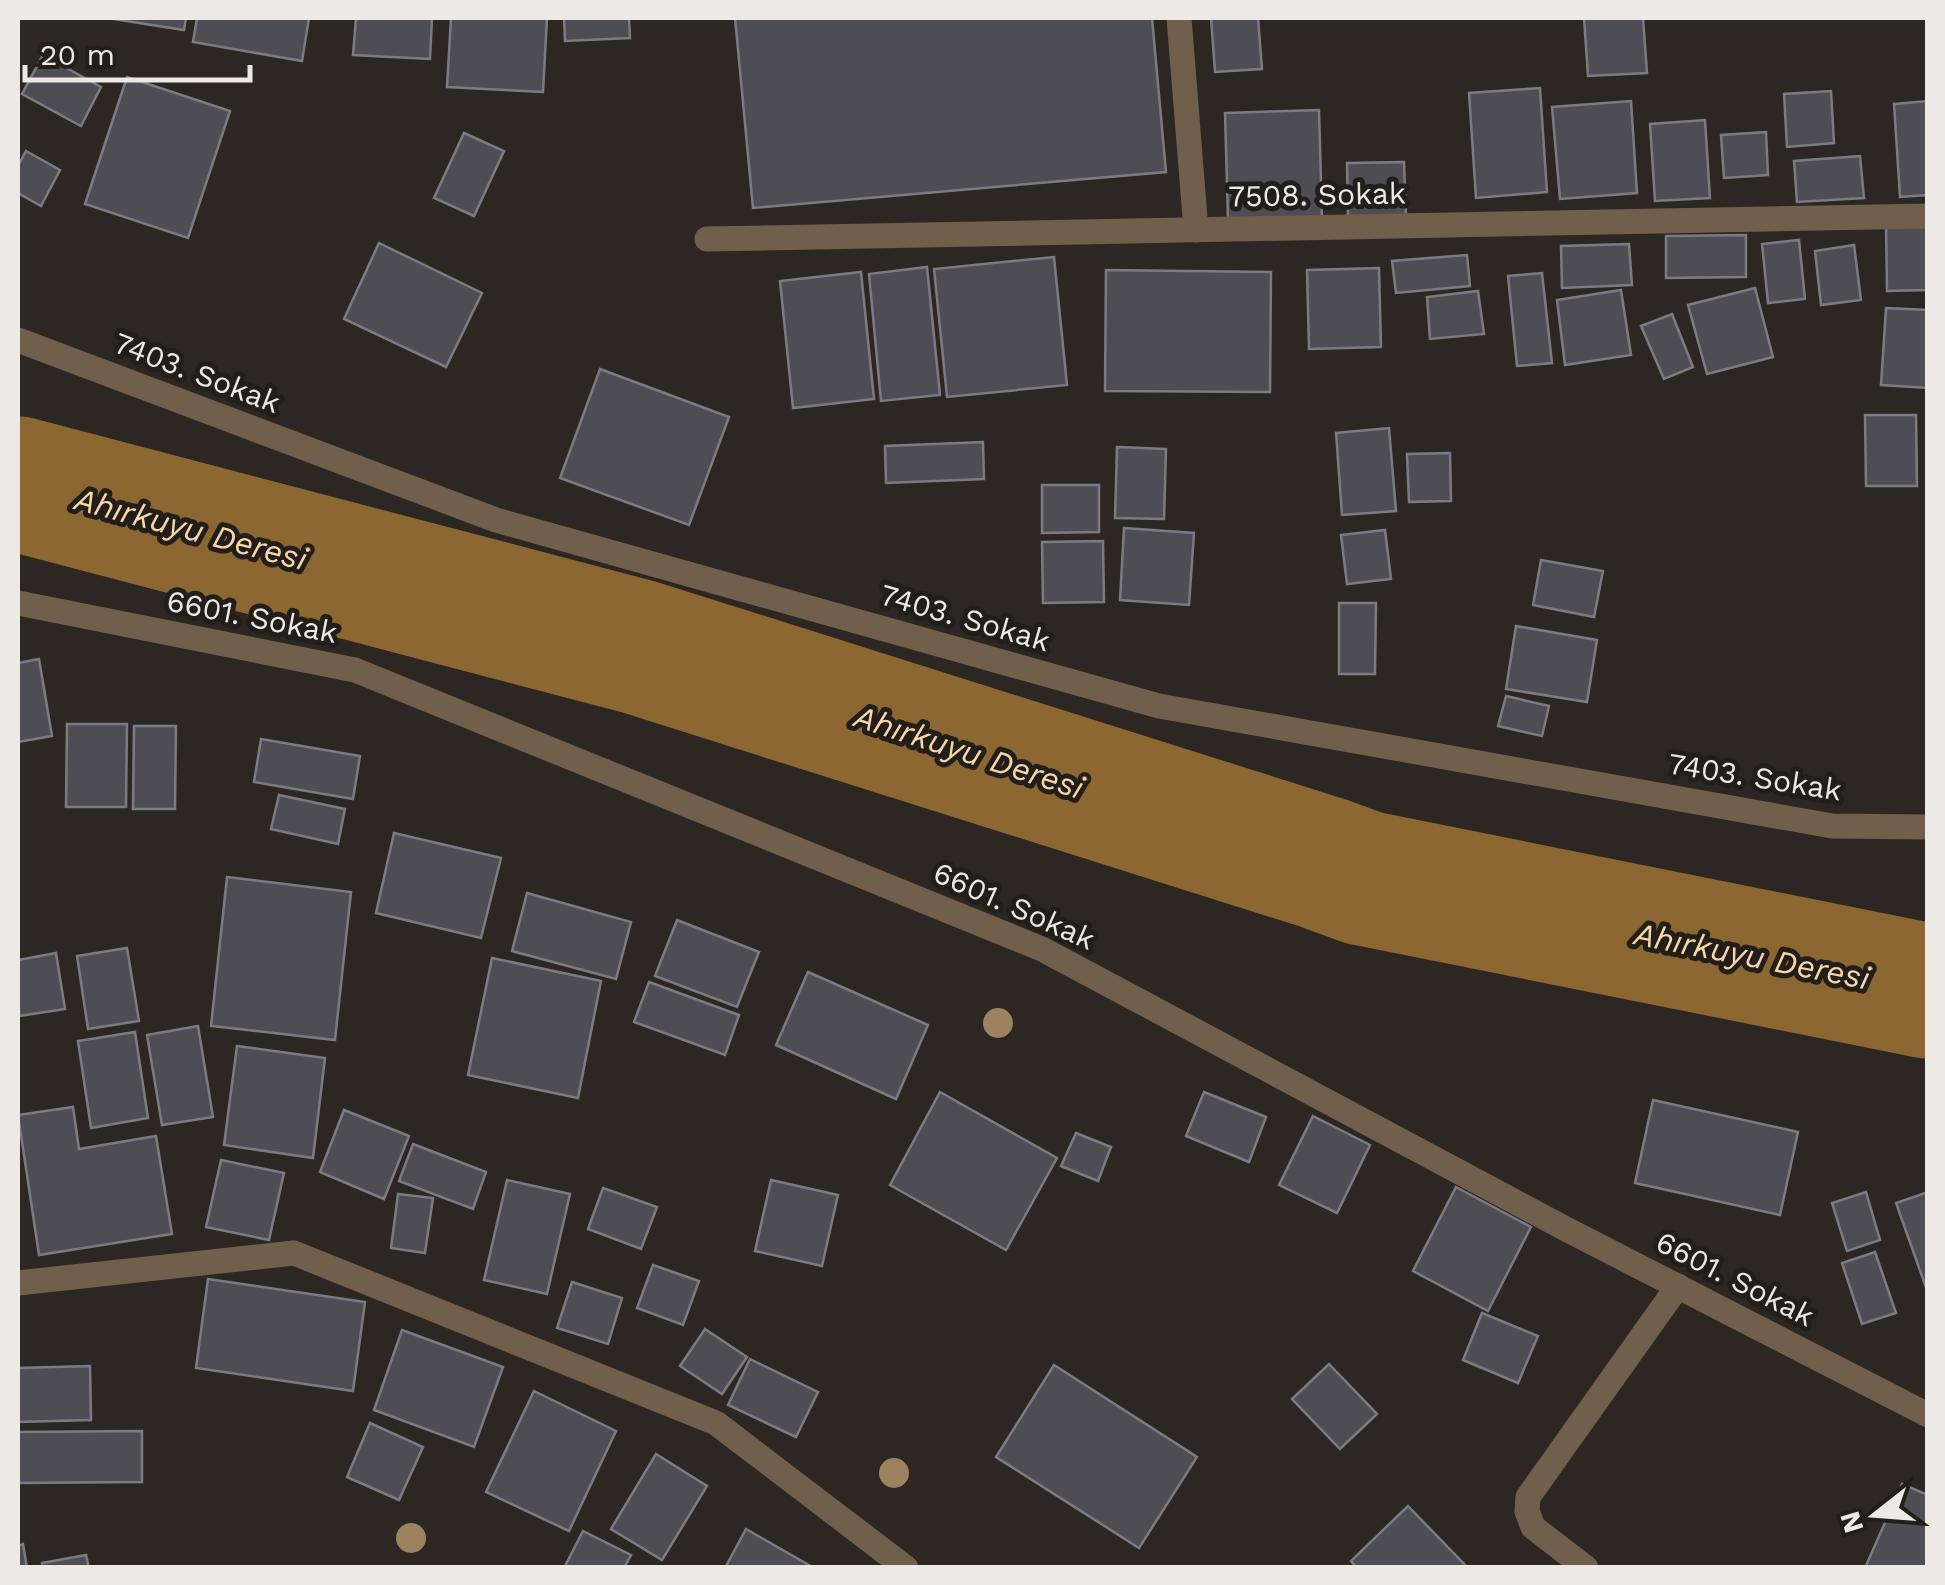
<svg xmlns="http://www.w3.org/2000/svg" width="1945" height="1585" font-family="'Work Sans',sans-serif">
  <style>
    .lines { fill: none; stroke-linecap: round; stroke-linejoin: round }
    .river { stroke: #8c6731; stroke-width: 135 }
    .building { fill: #4f4d54; stroke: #7c7b82; stroke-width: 2.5 }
    .lane { stroke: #705f4a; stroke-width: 25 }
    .street { stroke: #705f4a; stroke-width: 25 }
    .tree { fill: #9d825f }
    .labels { text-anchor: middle; stroke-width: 10; stroke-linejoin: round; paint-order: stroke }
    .street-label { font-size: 30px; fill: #edeae6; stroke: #221e19 }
    .water-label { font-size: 32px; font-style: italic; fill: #f9d7aa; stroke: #221e19 }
  </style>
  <rect width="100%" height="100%" fill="#2c2722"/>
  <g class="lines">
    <polyline class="river" points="18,484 639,647 1323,863 1364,878 1928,991"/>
  </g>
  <g class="building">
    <polygon points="107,18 186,18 184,30"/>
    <polygon points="197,18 309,18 302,61 193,42"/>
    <polygon points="356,18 432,18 430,59 353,55"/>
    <polygon points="451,18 547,18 543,92 447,87"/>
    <polygon points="564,18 629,18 630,38 565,41"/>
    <polygon points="735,18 1152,18 1166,172 753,208"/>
    <polygon points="1211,18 1258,18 1262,69 1215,72"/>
    <polygon points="1584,18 1643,18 1647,73 1588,76"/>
    <polygon points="43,55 101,87 81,126 22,94"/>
    <polygon points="127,77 230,111 188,238 85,204"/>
    <polygon points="1540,88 1547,192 1476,198 1469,93"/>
    <polygon points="1831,91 1834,143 1787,147 1784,94"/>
    <polygon points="1631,101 1637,193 1560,199 1552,107"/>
    <polygon points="1928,101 1928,195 1900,197 1894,104"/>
    <polygon points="1319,110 1322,218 1228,220 1225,113"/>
    <polygon points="1705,120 1710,198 1655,201 1650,124"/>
    <polygon points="1766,132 1768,175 1724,178 1721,135"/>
    <polygon points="464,133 504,151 474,216 434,198"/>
    <polygon points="26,151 60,170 41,206 18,193 18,166"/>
    <polygon points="1860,156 1864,198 1797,202 1794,161"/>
    <polygon points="1404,162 1406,216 1348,218 1347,163"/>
    <polygon points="1928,224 1928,290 1887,291 1886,225"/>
    <polygon points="1746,235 1746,277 1666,278 1666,236"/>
    <polygon points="1799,240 1805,299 1768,303 1762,244"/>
    <polygon points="379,243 482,293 446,367 344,319"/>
    <polygon points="1629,244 1632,285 1562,288 1561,246"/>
    <polygon points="1854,245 1861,300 1821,305 1815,251"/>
    <polygon points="1467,255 1470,286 1396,293 1392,261"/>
    <polygon points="1054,257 1067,385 947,397 934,269"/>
    <polygon points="927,267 940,395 881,401 869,274"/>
    <polygon points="1379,268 1381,347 1309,349 1307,270"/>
    <polygon points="1106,270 1271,272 1270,392 1105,391"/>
    <polygon points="861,272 874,399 793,408 780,281"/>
    <polygon points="1542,273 1552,363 1517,366 1508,276"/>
    <polygon points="1755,288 1773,357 1707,374 1688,305"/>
    <polygon points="1621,290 1631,355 1565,365 1557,300"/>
    <polygon points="1478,291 1484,334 1430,339 1427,297"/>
    <polygon points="1886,308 1928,310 1928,388 1881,385"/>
    <polygon points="1672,314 1693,367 1664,379 1641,326"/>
    <polygon points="600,369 729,417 689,525 560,478"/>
    <polygon points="1865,415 1916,415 1917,486 1866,486"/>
    <polygon points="1389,428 1396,511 1342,515 1336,433"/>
    <polygon points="983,442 984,479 886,483 885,446"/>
    <polygon points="1117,447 1166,449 1164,519 1115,518"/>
    <polygon points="1450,453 1451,501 1409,502 1407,454"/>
    <polygon points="1042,485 1099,485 1099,532 1042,533"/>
    <polygon points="1124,528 1194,533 1189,605 1120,600"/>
    <polygon points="1385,530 1391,579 1347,584 1341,535"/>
    <polygon points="1103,541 1104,602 1043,603 1042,542"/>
    <polygon points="1541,560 1603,571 1594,617 1533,605"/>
    <polygon points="1339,603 1376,603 1375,674 1339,674"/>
    <polygon points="1516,626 1597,640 1587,702 1506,689"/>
    <polygon points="39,659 52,736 18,742 18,663"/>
    <polygon points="1506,696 1549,706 1542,736 1498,726"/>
    <polygon points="67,724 127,724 126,807 66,807"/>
    <polygon points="134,726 176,726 175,809 133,809"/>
    <polygon points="261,739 360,756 353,799 254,782"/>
    <polygon points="279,795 345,809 338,844 271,829"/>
    <polygon points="394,833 501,858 481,938 376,913"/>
    <polygon points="227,877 351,892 335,1040 211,1026"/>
    <polygon points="527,893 631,922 616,979 512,951"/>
    <polygon points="677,920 759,952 737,1007 655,976"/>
    <polygon points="127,948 139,1021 88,1029 77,956"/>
    <polygon points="56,953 65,1009 19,1016 18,960"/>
    <polygon points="492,958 601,981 578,1098 468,1075"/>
    <polygon points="808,972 928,1025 896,1099 776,1045"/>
    <polygon points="649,982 739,1015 725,1055 634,1022"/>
    <polygon points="198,1026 213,1117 162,1125 147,1035"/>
    <polygon points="135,1032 148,1118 91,1128 78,1041"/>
    <polygon points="237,1046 325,1058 313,1158 224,1145"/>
    <polygon points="940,1092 1057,1158 1006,1250 890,1185"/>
    <polygon points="1204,1092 1266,1117 1249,1162 1186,1136"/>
    <polygon points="1653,1100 1798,1132 1780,1215 1635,1183"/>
    <polygon points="73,1107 79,1149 156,1136 172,1234 39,1255 18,1115"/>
    <polygon points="344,1110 409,1136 384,1199 320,1172"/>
    <polygon points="1313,1116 1370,1145 1337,1213 1279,1185"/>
    <polygon points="1076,1133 1111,1147 1098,1181 1061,1166"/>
    <polygon points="413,1144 486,1172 473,1209 399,1181"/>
    <polygon points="221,1160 284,1173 269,1240 206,1227"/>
    <polygon points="507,1180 570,1194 547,1294 484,1280"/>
    <polygon points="771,1180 838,1195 822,1266 755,1251"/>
    <polygon points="1456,1187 1531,1227 1488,1311 1413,1271"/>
    <polygon points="603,1188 657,1207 641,1249 588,1229"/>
    <polygon points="1866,1192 1880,1240 1847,1251 1832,1203"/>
    <polygon points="1928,1192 1928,1293 1896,1203"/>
    <polygon points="398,1194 433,1198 425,1253 391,1248"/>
    <polygon points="1875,1252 1896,1313 1862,1324 1842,1263"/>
    <polygon points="653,1265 699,1281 683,1325 637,1308"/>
    <polygon points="208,1279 365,1302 353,1391 196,1368"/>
    <polygon points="572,1282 622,1298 608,1344 557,1328"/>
    <polygon points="1482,1313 1538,1336 1518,1383 1463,1360"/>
    <polygon points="705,1329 747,1357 722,1394 680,1366"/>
    <polygon points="402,1330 503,1367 474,1447 374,1410"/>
    <polygon points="750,1359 818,1392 796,1437 728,1405"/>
    <polygon points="1329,1364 1377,1414 1340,1449 1292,1399"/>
    <polygon points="1054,1365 1197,1457 1139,1548 996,1457"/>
    <polygon points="90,1366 91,1420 18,1422 18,1368"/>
    <polygon points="534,1391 616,1431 569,1531 486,1492"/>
    <polygon points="370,1423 423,1447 399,1500 347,1477"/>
    <polygon points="142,1431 142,1482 18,1483 18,1432"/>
    <polygon points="656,1454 707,1486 662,1560 611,1529"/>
    <polygon points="1902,1484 1928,1495 1928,1568 1865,1568"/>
    <polygon points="1408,1506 1468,1568 1357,1568 1351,1561"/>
    <polygon points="746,1529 814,1568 725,1568"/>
    <polygon points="583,1531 631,1555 624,1568 564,1568"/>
    <polygon points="23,1544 27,1568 18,1568 18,1546"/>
    <polygon points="86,1555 89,1568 43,1568 42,1563"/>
  </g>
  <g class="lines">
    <g class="lane">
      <polyline points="1179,18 1196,230"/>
      <polyline points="1586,1568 1533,1527 1527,1511 1528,1497 1678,1286"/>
    </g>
    <g class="street">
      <polyline points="707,239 1928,216"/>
      <polyline points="18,340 496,520 1159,706 1832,826 1928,827"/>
      <polyline points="18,603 355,670 1042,949 1564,1228 1928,1415"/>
      <polyline points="18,1283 294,1253 716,1423 906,1568"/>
    </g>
  </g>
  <g class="tree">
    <circle cx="998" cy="1023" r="15"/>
    <circle cx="894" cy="1473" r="15"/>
    <circle cx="411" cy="1538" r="15"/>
  </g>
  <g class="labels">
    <g class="street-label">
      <text transform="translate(1317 195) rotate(-1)" y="10">7508. Sokak</text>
      <text transform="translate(197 373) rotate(21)" y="10">7403. Sokak</text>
      <text transform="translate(252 617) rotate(11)" y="10">6601. Sokak</text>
      <text transform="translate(965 618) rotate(16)" y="10">7403. Sokak</text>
      <text transform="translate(1755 777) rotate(9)" y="10">7403. Sokak</text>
      <text transform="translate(1014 906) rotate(24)" y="10">6601. Sokak</text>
      <text transform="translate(1735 1279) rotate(27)" y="10">6601. Sokak</text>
    </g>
    <g class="water-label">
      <text transform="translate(191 529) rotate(15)" y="11">Ahırkuyu Deresi</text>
      <text transform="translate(969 752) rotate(18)" y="11">Ahırkuyu Deresi</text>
      <text transform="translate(1752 956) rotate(11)" y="11">Ahırkuyu Deresi</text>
    </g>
  </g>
  <rect width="1945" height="1585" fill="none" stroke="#edeae6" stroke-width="40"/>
  <g transform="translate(1875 1515) rotate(253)" stroke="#221e19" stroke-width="8" paint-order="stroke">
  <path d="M0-8L18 38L0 25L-18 38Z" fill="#edeae6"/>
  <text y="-15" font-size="28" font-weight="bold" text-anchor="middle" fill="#edeae6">N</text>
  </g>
  <path d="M25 65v15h225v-15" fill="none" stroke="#edeae6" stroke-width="5"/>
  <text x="40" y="65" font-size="30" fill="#edeae6" stroke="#221e19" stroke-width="8" paint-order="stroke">20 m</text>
</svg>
